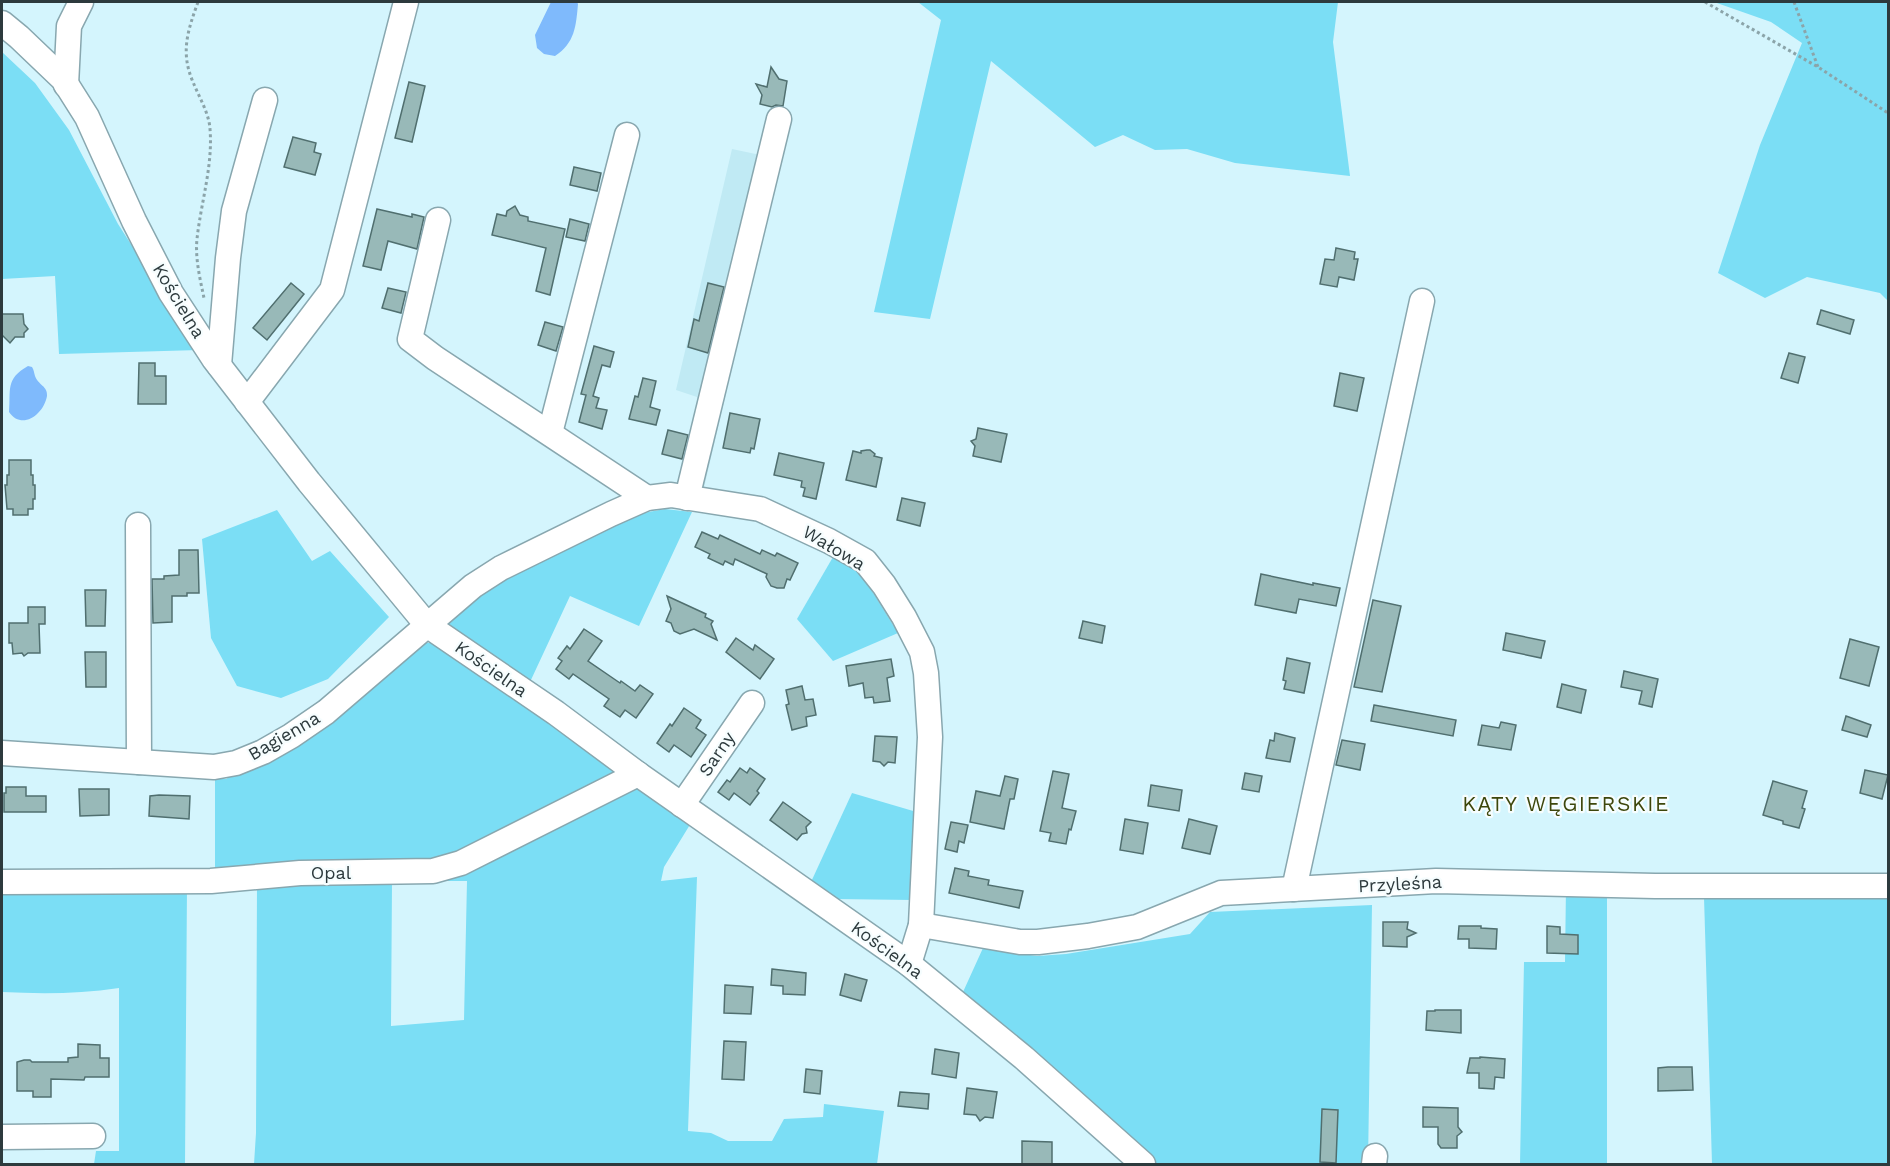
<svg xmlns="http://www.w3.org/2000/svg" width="1890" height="1166" font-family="'Work Sans',sans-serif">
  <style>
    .built { fill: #c0eaf4 }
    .green { fill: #7bdef5 }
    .water { fill: #7fbafc }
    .building { fill: #98b9b8; stroke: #506f6f; stroke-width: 1.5 }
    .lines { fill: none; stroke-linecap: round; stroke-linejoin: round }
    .minor-casing { stroke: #88a7af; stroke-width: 27 }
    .path { stroke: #8ba4a9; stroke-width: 3; stroke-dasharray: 3 3; stroke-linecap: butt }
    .minor { stroke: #fff; stroke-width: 24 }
    .labels { text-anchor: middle; stroke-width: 4.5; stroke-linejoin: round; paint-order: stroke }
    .street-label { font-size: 18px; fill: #2d3a3d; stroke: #f6fdfe }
    .quarter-label { font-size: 21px; letter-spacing: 1.5px; fill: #3d470c; stroke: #f6fdfe }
  </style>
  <rect width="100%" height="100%" fill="#d4f5fd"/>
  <polygon class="built" points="732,149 780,159 704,488 690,485 701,416 697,397 676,390"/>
  <g class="green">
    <polygon points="918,2 1338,2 1333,42 1350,176 1235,163 1187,149 1155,150 1123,135 1095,147 991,61 930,319 874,312 941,20"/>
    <polygon points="1714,2 1888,2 1888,301 1880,293 1807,277 1765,298 1718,273 1760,145 1802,43 1771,22"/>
    <polygon points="2,52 35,83 69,130 118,224 199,350 59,354 55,276 2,279"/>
    <polygon points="665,509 692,512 639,626 570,596 530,682 448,624 450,616 510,573 597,531 643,513"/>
    <polygon points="277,510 312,561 330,551 389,617 328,679 281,698 237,686 211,638 202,539"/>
    <polygon points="833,557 861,573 898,633 833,661 797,619"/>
    <polygon points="418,643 440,643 622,773 461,858 215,879 215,778 226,779 330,720"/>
    <polygon points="640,787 691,823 664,867 661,881 697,877 688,1131 711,1133 728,1141 772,1141 784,1119 823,1117 824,1104 884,1111 877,1164 254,1164 256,1133 257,884 392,882 391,1026 464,1020 467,881 444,881 461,869"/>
    <polygon points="852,793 920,813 913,900 834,899 811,882"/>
    <path d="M2 886H187L185 1164H94L96 1151H119V988C79 994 41 994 2 992Z"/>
    <polygon points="1566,886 1607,890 1607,1164 1520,1164 1524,962 1565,962"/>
    <polygon points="1819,895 1888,898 1888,1164 1712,1164 1704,897"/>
    <polygon points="1372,905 1368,1164 1157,1164 1027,1044 963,992 983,948 1037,956 1066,954 1190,934 1210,912"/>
  </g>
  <g class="water">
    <path d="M551 2H577L578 4C576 26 575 43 555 56L544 54 537 48 535 35Z"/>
    <path d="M28 366 32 367C34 370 34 373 35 376 38 385 48 386 47 396 44 414 22 431 9 412 11 390 5 379 28 366Z"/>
  </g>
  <g class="building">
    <polygon points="771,67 779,79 787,81 783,106 776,105 772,107 760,104 762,95 756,84 767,87"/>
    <polygon points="409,82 425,86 412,142 395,138"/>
    <polygon points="293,137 316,143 314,152 321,154 315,175 284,167"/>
    <polygon points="574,167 601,173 597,191 570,185"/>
    <polygon points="515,206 520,215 528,217 528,221 565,229 550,295 536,291 546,248 492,235 497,214 506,216 507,211"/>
    <polygon points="377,209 412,217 412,214 424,217 417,249 388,241 381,270 363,266"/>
    <polygon points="570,219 589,224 585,241 566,237"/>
    <polygon points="1336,248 1355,252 1354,259 1358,259 1354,280 1339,277 1337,287 1320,284 1325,259 1334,260"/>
    <polygon points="291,283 304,294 267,340 253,328"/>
    <polygon points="708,283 724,287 708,353 688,347 694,319 699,321"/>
    <polygon points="388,288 406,292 401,313 382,308"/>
    <polygon points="1821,310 1854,320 1850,334 1817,324"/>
    <polygon points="2,314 23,314 24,324 28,329 24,333 24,337 15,337 10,343 2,335"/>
    <polygon points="545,322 563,327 556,351 538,345"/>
    <polygon points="594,346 614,352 610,367 602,365 593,396 599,398 596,408 607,410 602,429 579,422 586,395 581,394"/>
    <polygon points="1789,353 1805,357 1798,383 1781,378"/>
    <polygon points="139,363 155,363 155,376 166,376 166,404 138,404"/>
    <polygon points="1340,373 1364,378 1357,411 1334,406"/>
    <polygon points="643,378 656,381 650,407 660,410 656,425 629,419 635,396 638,397"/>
    <polygon points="730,413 760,419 754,449 751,448 750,453 723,448"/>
    <polygon points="978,428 1007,434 1001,462 973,456 975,446 971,441 976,439"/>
    <polygon points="668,430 688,435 682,459 662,454"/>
    <polygon points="867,450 870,450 875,454 874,456 882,458 876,487 846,480 853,451 861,453 861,451"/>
    <polygon points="779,453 824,463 816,499 803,496 805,488 801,487 802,481 774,475"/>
    <polygon points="9,460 31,460 31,475 33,475 33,485 35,485 35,499 33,499 33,509 28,509 28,515 13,515 13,509 7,509 5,485 7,485 7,475 9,475"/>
    <polygon points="902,498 925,503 920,526 897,520"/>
    <polygon points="702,532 718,539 720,535 760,554 762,550 775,556 777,553 798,563 790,580 787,579 784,588 777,588 771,586 766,577 767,574 735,559 733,565 725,561 723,565 708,558 710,554 695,547"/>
    <polygon points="179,550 198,550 199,593 187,593 187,596 172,596 172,622 153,623 152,579 164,579 164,576 179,575"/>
    <polygon points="1261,574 1313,585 1313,583 1340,588 1336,606 1299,599 1296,613 1255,605"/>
    <polygon points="85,590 106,590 105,626 86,626"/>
    <polygon points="667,596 706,614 705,617 713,621 711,624 717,640 694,629 680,634 674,631 671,623 666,621 671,609"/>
    <polygon points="1373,600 1401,606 1382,692 1354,687"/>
    <polygon points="28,607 45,607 45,624 39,624 40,653 28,653 24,656 22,653 13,654 12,643 9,643 9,623 28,623"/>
    <polygon points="1083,621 1105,626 1102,643 1079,638"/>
    <polygon points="584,629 602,641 588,661 620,683 621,681 635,691 640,685 653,694 636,718 625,710 620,717 604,706 609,699 573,674 569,679 556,669 562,661 558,658 567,646 570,649"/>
    <polygon points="1506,633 1545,641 1541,658 1503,650"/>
    <polygon points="736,638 753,650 755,645 774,659 760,679 726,652"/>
    <polygon points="1850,639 1879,647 1869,686 1840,678"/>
    <polygon points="85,652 106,652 106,687 86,687"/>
    <polygon points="1287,658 1310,663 1304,693 1284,689 1286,681 1283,680"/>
    <polygon points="891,659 894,676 887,678 890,701 874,703 873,697 865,698 863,683 849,686 846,666"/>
    <polygon points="1624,671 1658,679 1652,707 1639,704 1642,691 1621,687"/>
    <polygon points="1562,684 1586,690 1581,713 1557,707"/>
    <polygon points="802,686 805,700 813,699 816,715 806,717 807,726 792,730 786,705 789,704 786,690"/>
    <polygon points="1374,705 1456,720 1453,736 1371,721"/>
    <polygon points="684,708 701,720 696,728 706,735 691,757 674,745 669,752 657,743 670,724 672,726"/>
    <polygon points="1846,716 1871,725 1867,737 1842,730"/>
    <polygon points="1501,722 1516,725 1511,750 1478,745 1482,725 1499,728"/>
    <polygon points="1275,733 1295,738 1290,762 1266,758 1270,740 1274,741"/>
    <polygon points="875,736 897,737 895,763 888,762 884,766 880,762 873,761"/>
    <polygon points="1342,740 1365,744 1360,770 1336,765"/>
    <polygon points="740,768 747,773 750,768 765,779 757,791 759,793 750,805 734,793 729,800 718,792 727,780 730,782"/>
    <polygon points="1865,770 1888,775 1882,799 1860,793"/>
    <polygon points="1053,771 1069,774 1062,808 1076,811 1071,830 1069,829 1066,844 1049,841 1051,833 1040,831"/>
    <polygon points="1245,773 1262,776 1259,792 1242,789"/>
    <polygon points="1005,776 1018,779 1014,799 1010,799 1004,829 970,822 976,791 1000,796"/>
    <polygon points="1773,781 1807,791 1802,808 1805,809 1799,828 1783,824 1783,821 1763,815"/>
    <polygon points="1151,785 1182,790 1179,811 1148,806"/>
    <polygon points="6,787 26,787 26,796 46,796 46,812 4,812 4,793 6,793"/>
    <polygon points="79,789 109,789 109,815 80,816"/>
    <polygon points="159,795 190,796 189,819 149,816 150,796"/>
    <polygon points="783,802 811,822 806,827 807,833 802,834 797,840 770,820"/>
    <polygon points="1125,819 1148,823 1143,854 1120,850"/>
    <polygon points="1189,819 1217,826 1210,854 1182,848"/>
    <polygon points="951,822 968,825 964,843 959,841 957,852 945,849"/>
    <polygon points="955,868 969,871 968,876 989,880 988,885 1023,891 1019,908 949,893"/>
    <polygon points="1383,922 1408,922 1407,929 1416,933 1407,937 1407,947 1383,946"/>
    <polygon points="1459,926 1481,926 1481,928 1497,929 1496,949 1469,948 1469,939 1458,939"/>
    <polygon points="1547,926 1560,927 1560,934 1578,935 1578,954 1547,953"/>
    <polygon points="772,969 806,973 805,995 783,994 783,986 771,985"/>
    <polygon points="845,974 867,980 861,1001 840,995"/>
    <polygon points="725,985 753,987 751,1014 724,1013"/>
    <polygon points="1435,1010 1461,1010 1461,1033 1426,1030 1427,1011 1435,1011"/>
    <polygon points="724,1041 746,1042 744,1080 722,1079"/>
    <polygon points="78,1044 100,1045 100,1058 109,1058 109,1077 85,1077 84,1080 51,1079 51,1097 33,1097 33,1091 17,1091 17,1062 24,1060 30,1060 32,1062 68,1062 68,1058 78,1057"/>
    <polygon points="935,1049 959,1053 956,1078 932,1074"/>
    <polygon points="1480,1057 1505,1059 1504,1078 1495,1077 1494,1089 1479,1088 1479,1073 1467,1073 1470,1058 1480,1058"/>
    <polygon points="1668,1067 1692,1067 1693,1090 1658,1091 1658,1068"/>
    <polygon points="806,1069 822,1071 820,1094 804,1092"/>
    <polygon points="967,1088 997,1092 993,1118 985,1117 980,1121 976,1115 964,1114"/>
    <polygon points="900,1092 929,1094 928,1109 898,1106"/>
    <polygon points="1423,1107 1458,1108 1458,1127 1462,1132 1457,1136 1457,1148 1441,1148 1438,1144 1438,1127 1423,1127"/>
    <polygon points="1322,1109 1338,1110 1336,1163 1320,1162"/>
    <polygon points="1022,1141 1052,1142 1052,1164 1022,1164"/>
  </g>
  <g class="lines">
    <g class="minor-casing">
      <g id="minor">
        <polyline points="2,23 19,37 63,79 87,117 134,221 171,293 214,359 309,482 427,625 556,713 638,774 909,964 1024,1058 1143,1164"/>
        <polyline points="66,85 69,26 81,2"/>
        <polyline points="438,220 410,339 435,358 647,498"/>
        <polyline points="219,365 228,258 234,211 265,100"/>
        <polyline points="247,402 332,290 406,2"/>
        <polyline points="550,433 627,135"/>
        <polyline points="687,498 779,119"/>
        <polyline points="138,525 139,762"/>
        <polyline points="2,753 214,767 236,763 263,752 291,736 326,712 473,586 501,568 611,514 647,498 671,495 760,509 829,541 865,561 884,585 904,617 922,652 926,673 930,737 921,925 909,964"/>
        <polyline points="682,805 752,703"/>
        <polyline points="2,882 211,881 300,873 433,871 461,863 638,774"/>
        <polyline points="1294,889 1422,301"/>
        <polyline points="921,925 1020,942 1038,942 1088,936 1137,927 1221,893 1436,881 1655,886 1888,886"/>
        <polyline points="2,1137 93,1136"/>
        <polyline points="1374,1164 1375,1156"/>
      </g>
    </g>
    <g class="path">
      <path d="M198 2C188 30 180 52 193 82 199 97 209 113 210 129 213 166 201 202 197 239 195 258 200 279 204 298"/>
      <polyline points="1705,2 1818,67 1888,113"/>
      <polyline points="1794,2 1818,67"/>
    </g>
    <use href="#minor" class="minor"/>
  </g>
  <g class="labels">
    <g class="street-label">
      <text transform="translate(179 301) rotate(59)" y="6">Kościelna</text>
      <text transform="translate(834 548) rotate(31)" y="6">Wałowa</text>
      <text transform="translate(491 669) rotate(35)" y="6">Kościelna</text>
      <text transform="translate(284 736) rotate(-30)" y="6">Bagienna</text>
      <text transform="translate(717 754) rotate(-56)" y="6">Sarny</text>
      <text x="331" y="879">Opal</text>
      <text transform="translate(1400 884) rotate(-3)" y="6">Przyleśna</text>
      <text transform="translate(887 950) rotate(36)" y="6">Kościelna</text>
    </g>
    <g class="quarter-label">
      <text x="1566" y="811">KĄTY WĘGIERSKIE</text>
    </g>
  </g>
  <rect width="1890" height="1166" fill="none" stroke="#2d3a3d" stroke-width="6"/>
</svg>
